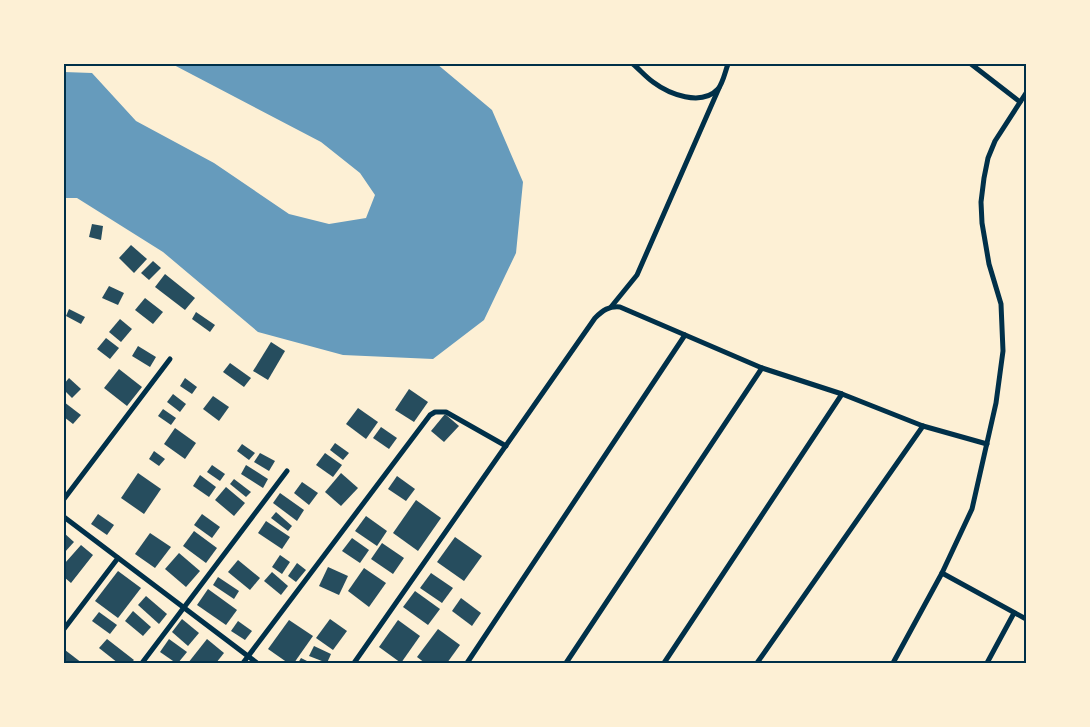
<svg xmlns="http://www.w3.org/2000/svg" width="1090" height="727" font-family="Ubuntu,sans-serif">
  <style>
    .water { fill: #669bbc }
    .building { fill: #264d5e }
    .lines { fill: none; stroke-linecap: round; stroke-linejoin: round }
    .minor { stroke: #003049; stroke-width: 5 }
    .neatline { fill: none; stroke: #003049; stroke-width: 2 }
  </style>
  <rect width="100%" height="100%" fill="#fdf0d5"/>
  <polygon class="water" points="172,64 437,64 492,110 523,182 516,253 484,320 433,359 343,355 258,332 163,252 77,198 64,198 64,72 92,73 136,121 214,163 289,214 329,224 366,218 375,195 360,173 321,142"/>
  <g class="building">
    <polygon points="92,224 103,226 101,240 89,237"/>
    <polygon points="131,245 147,259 134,273 119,258"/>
    <polygon points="153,261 161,268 149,280 141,273"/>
    <polygon points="165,274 195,298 185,310 155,287"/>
    <polygon points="109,286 124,293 118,305 102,298"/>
    <polygon points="145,298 163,312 153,324 135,310"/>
    <polygon points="69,309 85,317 81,324 66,316"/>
    <polygon points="196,312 215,325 210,332 192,319"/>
    <polygon points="120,319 132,329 121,342 109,332"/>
    <polygon points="106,338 119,348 110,359 97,349"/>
    <polygon points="271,342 285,351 268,380 253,371"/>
    <polygon points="138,346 156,357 150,367 132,356"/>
    <polygon points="230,363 251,378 244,387 223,372"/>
    <polygon points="119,369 142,387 127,406 104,388"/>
    <polygon points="69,378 81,389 72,398 64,390 64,384"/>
    <polygon points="185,378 197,387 192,394 180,386"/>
    <polygon points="409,389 428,402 414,422 395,410"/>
    <polygon points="173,394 186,404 180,412 167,402"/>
    <polygon points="213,396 229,407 219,421 203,409"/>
    <polygon points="64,402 81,415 73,424 64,417"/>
    <polygon points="358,408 378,422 366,439 346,424"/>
    <polygon points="163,409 176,418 171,425 158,416"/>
    <polygon points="445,414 459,426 444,442 431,431"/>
    <polygon points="381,427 397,438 389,449 373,438"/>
    <polygon points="175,428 196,443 185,459 164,444"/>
    <polygon points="335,443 349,453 343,460 330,450"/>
    <polygon points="242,444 255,453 249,460 237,451"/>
    <polygon points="154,451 165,459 159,466 149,459"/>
    <polygon points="260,453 275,461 269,471 254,462"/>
    <polygon points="325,453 342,465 333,477 316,465"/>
    <polygon points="212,465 225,474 220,481 207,472"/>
    <polygon points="246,465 268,479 263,488 241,474"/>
    <polygon points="138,473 161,489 144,514 121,498"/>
    <polygon points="341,473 358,488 341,506 325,492"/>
    <polygon points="200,475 216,487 209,497 193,486"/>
    <polygon points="397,476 415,489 406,501 388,489"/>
    <polygon points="234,479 251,492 246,497 230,484"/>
    <polygon points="302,482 318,493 309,505 294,493"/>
    <polygon points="226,487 245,503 234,516 215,500"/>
    <polygon points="280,493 304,510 297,521 273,503"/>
    <polygon points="416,500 441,518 418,551 393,533"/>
    <polygon points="276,512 292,526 288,531 271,518"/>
    <polygon points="98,514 114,525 107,535 91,524"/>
    <polygon points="202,514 220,527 212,538 194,525"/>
    <polygon points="366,516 387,531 377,546 355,531"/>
    <polygon points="266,521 290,537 282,549 258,533"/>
    <polygon points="194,531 217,548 206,563 183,546"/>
    <polygon points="64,533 74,542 64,553"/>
    <polygon points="150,533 171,547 155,568 135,554"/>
    <polygon points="455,537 482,556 464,581 437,562"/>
    <polygon points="352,538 369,550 360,563 342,551"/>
    <polygon points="382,543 404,558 393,574 371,559"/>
    <polygon points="81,545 93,555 71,583 64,577 64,562 65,563"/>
    <polygon points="179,553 200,571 186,587 165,569"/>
    <polygon points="280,555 290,562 282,574 272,567"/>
    <polygon points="238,560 260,578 250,590 228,572"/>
    <polygon points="297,563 306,570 296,582 288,576"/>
    <polygon points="328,567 348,576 339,595 319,586"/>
    <polygon points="364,568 386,583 369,607 348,591"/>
    <polygon points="118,571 141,588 118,618 95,601"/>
    <polygon points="272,572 288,586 281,595 264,581"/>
    <polygon points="431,573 453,588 442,603 420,588"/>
    <polygon points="218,577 239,591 234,599 213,585"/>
    <polygon points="208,589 237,610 226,625 197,605"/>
    <polygon points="415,591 440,609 428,625 403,607"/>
    <polygon points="146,596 167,614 159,624 138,605"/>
    <polygon points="461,598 481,613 472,626 452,611"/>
    <polygon points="133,611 151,627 143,636 125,621"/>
    <polygon points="99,612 117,625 110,634 92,621"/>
    <polygon points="182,619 199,633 188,646 172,632"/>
    <polygon points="330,619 347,631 333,650 316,638"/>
    <polygon points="289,620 313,636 294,663 288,663 268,649"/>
    <polygon points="398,620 420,636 401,663 379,647"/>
    <polygon points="238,621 252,631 245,640 231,631"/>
    <polygon points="438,629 460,645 447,663 425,663 417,657"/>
    <polygon points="107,639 134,660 131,663 118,663 99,648"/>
    <polygon points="169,639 187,652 178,663 176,663 160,652"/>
    <polygon points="207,639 224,653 216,663 188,663"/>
    <polygon points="314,646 331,654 327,663 309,656"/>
    <polygon points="65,650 82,663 64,663"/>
    <polygon points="301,658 311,663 298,663"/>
  </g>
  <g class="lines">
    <g class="minor">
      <path d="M633 64C640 70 646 77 653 82 669 94 701 107 718 89 723 83 725 72 728 64"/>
      <polyline points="971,64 1020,102"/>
      <polyline points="611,307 637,275 719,88"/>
      <polyline points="64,499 170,359"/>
      <polyline points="64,517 257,663"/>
      <polyline points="942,573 1026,619"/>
      <polyline points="64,629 118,558"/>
      <polyline points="142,663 287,471"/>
      <polyline points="243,663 430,415 435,412 446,412 506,446"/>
      <path d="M354 663 595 318C603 310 609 306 620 307L762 368 842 394 923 426 987 444"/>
      <polyline points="467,663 685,335"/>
      <polyline points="566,663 762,368"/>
      <polyline points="664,663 842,394"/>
      <polyline points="757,663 923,426"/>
      <polyline points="893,663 942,573 972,509 996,403 1003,351 1001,304 989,264 982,223 981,202 984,178 988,158 995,141 1026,93"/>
      <polyline points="987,663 1014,613"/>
    </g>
  </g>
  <rect width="1090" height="727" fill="none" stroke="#fdf0d5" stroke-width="130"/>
  <rect x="65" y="65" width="960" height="597" class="neatline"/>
</svg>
